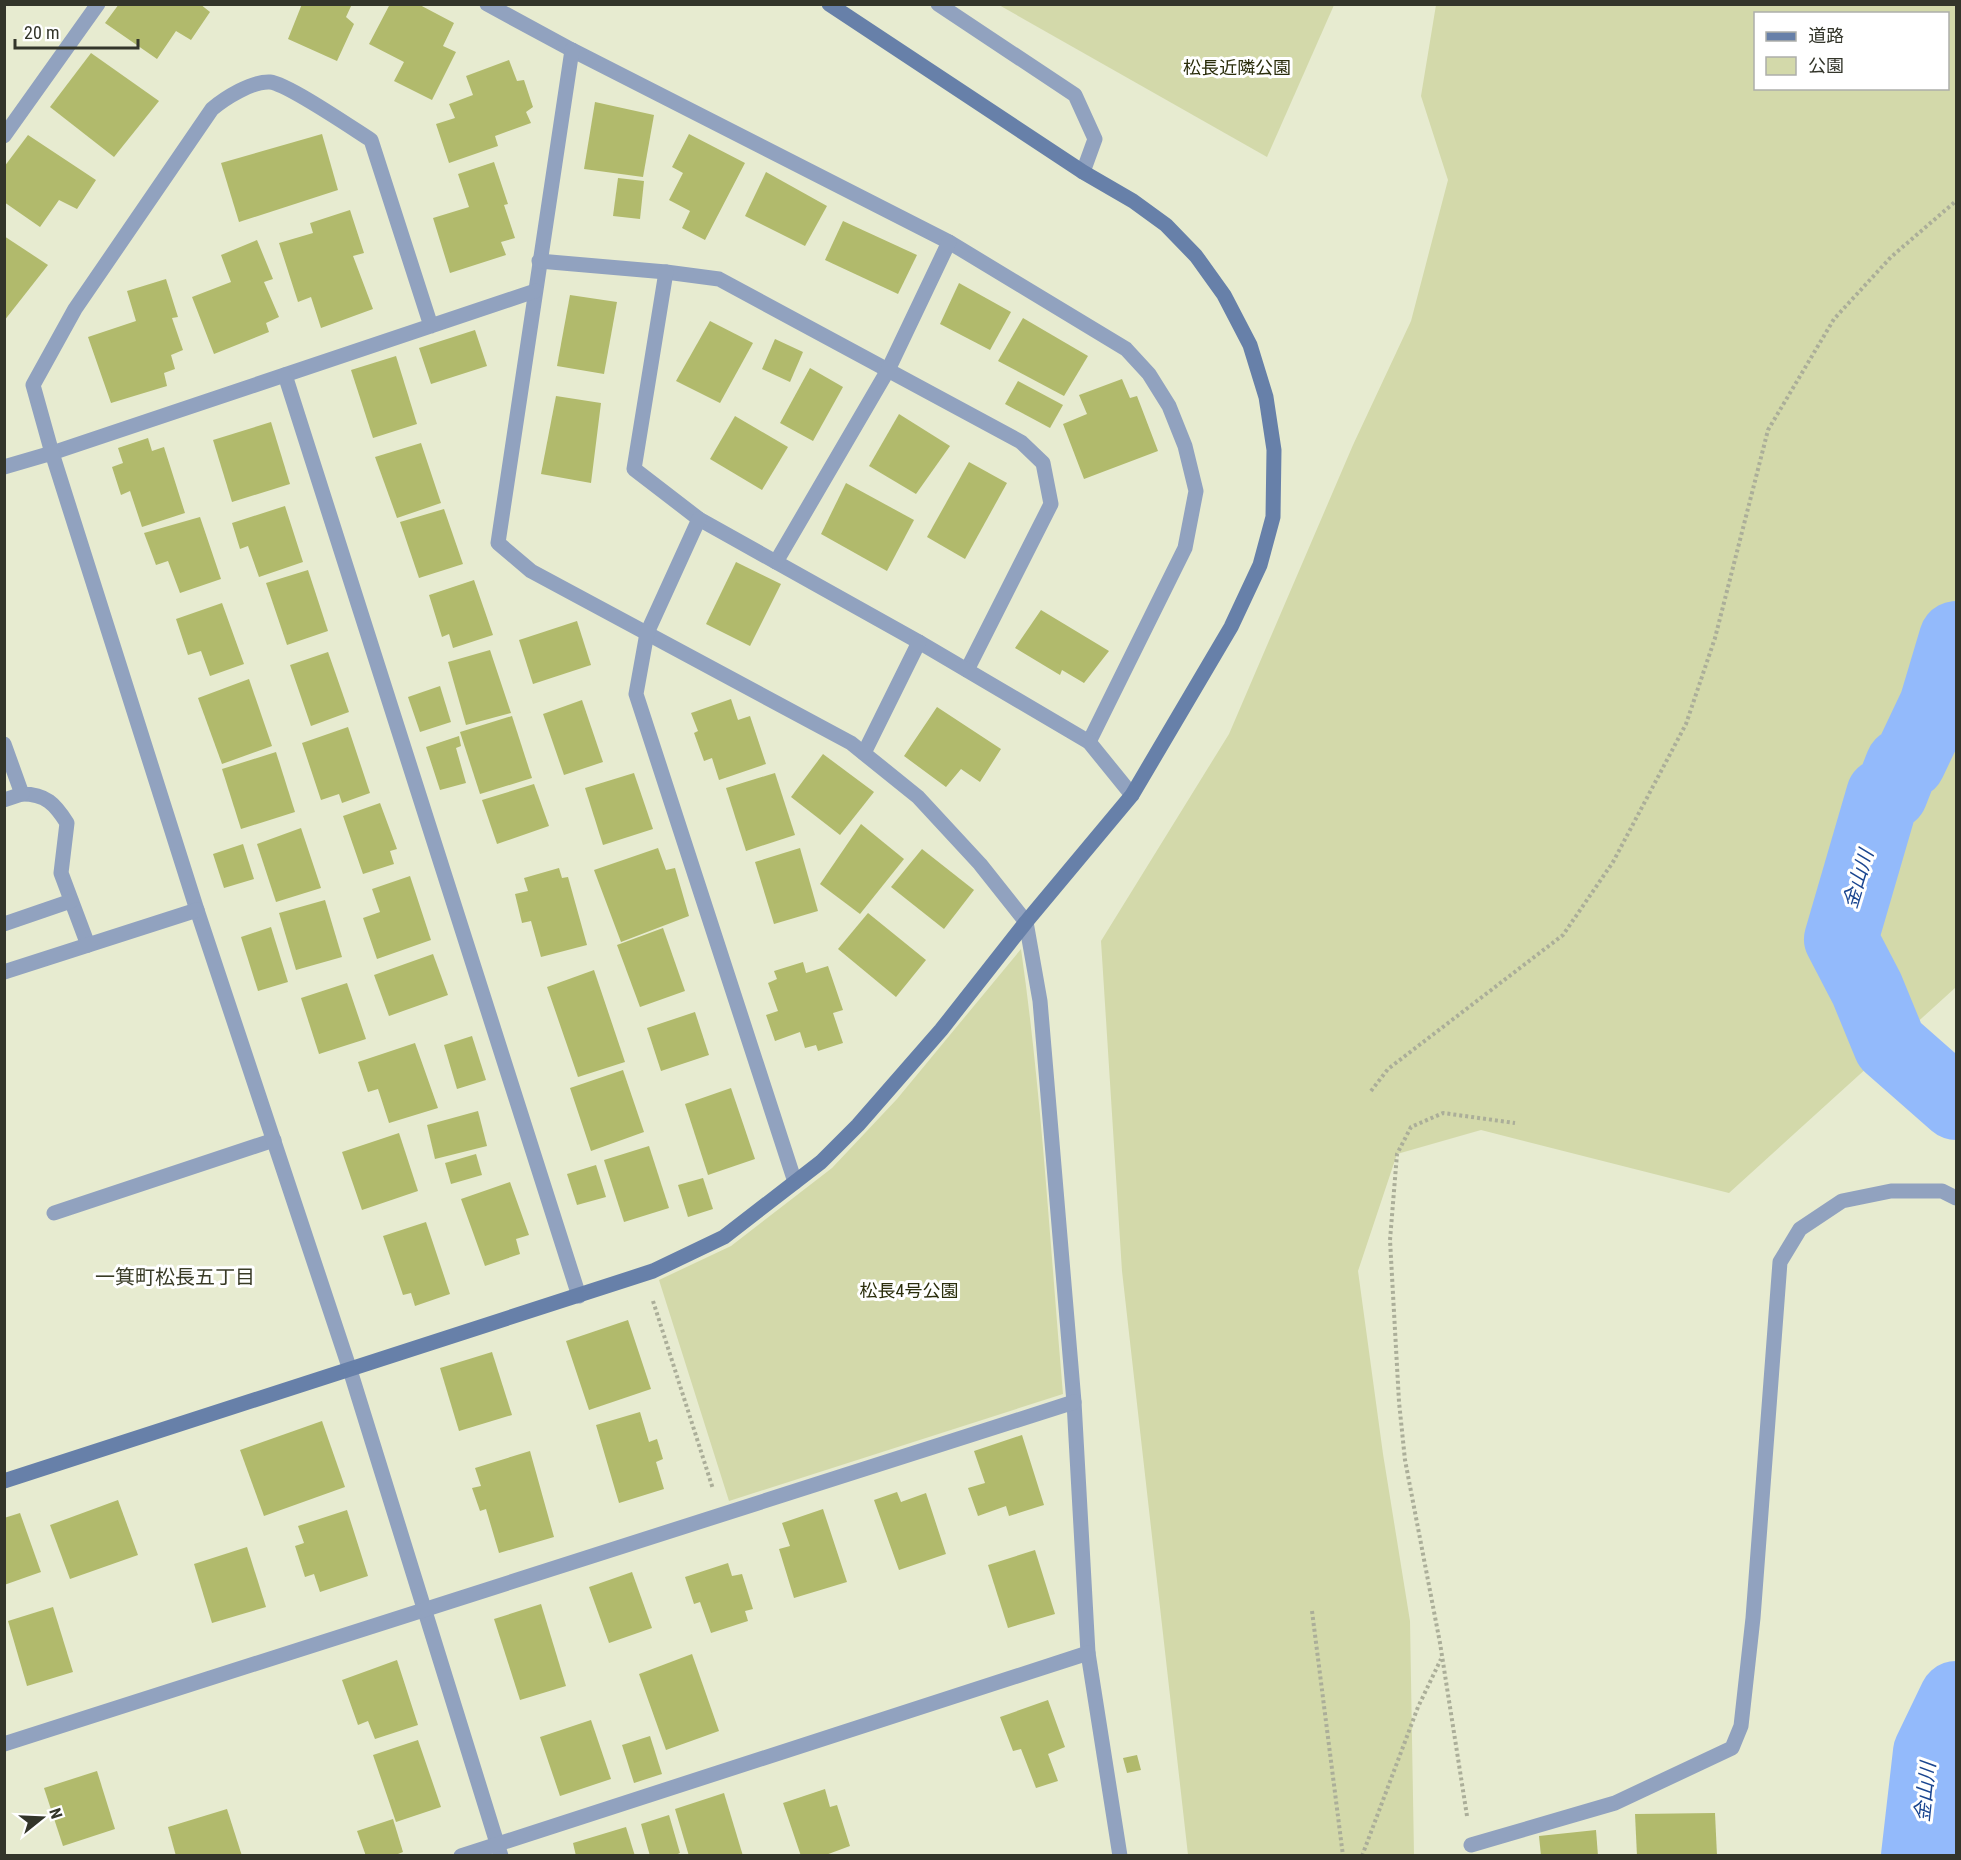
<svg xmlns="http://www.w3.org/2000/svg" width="1961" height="1860" font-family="'Roboto Condensed','Noto Sans JP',sans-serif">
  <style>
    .green { fill: #d3d9aa; fill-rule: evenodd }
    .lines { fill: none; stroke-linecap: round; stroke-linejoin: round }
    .river { stroke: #93bafb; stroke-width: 74 }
    .building { fill: #b1ba6c }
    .path { stroke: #abae99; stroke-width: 4; stroke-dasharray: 3 3; stroke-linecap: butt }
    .lane { stroke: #91a2bf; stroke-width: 15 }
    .street { stroke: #91a2bf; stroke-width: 15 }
    .secondary { stroke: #6780a9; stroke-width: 15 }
    .labels { text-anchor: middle; stroke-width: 6; stroke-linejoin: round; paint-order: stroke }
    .park-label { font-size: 18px; fill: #2a2d0b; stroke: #fff }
    .water-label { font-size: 20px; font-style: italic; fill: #1b4690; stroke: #fff }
    .neighbourhood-label { font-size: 20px; fill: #393b26; stroke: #fff }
  </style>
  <rect width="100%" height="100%" fill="#e7ebd0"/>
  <g class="green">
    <polygon points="999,5 1334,4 1334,5 1267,157"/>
    <path d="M1436 5H1956V984L1955 988 1729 1193 1481 1130 1397 1154 1358 1271 1383 1454 1410 1621 1414 1855H1188L1122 1271 1101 941 1229 734 1353 445 1411 321 1448 180 1421 96ZM1756 14H1948V88H1756Z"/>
    <path d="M1021 949C1042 1096 1050 1246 1063 1394L729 1501 659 1280 731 1246 832 1168 897 1099Z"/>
  </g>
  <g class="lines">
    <g class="river">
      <polyline points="1956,638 1936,705 1909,762 1902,765 1891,793 1883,795 1841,939 1867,989 1890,1045 1956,1103"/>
      <polyline points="1918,1856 1930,1752 1956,1698"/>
    </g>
  </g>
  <g class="building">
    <polygon points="119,4 200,4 210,12 191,40 176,31 157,59 105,23"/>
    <polygon points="302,4 352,4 346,17 354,24 337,61 288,39"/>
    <polygon points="390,4 418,4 454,23 443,46 456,52 432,100 394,81 404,62 369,44"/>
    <polygon points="91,53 159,101 114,157 50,107"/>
    <polygon points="509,60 517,81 524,80 533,107 526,112 531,123 495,136 498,146 449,163 436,124 455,118 449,104 473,95 466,76"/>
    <polygon points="595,102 654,115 643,177 584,169"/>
    <polygon points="322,134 338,190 239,222 221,163"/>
    <polygon points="689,134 745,163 705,240 682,228 690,211 669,200 683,173 672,167"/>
    <polygon points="28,135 96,180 77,209 59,200 40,227 4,202 4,167"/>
    <polygon points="494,162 508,204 504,205 515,238 501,242 506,255 450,273 433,218 469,207 458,174"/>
    <polygon points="766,172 827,206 805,246 745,216"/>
    <polygon points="618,178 644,181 640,219 613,216"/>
    <polygon points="350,210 364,253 353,256 373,309 321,328 311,297 298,302 279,243 313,233 310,223"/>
    <polygon points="843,221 917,255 898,294 825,260"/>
    <polygon points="4,236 48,265 4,321"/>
    <polygon points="257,240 273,279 264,282 279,317 266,323 269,332 214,354 192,297 231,282 221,255"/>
    <polygon points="166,279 178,317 172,318 183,350 171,355 175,369 164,373 167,386 111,403 88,337 136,321 127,291"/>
    <polygon points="959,283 1011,312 990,350 940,324"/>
    <polygon points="570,295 617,302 604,374 557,366"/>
    <polygon points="1023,318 1088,356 1064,396 998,361"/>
    <polygon points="710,321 753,343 720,403 676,381"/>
    <polygon points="475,330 487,366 431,384 419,348"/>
    <polygon points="775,339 803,352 790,382 762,369"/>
    <polygon points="396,356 417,424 373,438 351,370"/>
    <polygon points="810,368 843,387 813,441 780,423"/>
    <polygon points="1122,379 1130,398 1137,396 1158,451 1084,479 1063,424 1087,414 1079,395"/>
    <polygon points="1018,381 1063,405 1050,428 1005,404"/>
    <polygon points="556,396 601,403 591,483 541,474"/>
    <polygon points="899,414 950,446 916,494 869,466"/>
    <polygon points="735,416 788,447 762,490 710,459"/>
    <polygon points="271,422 290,484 232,502 213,440"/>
    <polygon points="148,438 152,451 164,447 185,513 142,527 130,491 121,495 112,467 123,463 118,448"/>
    <polygon points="421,443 441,503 397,518 375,457"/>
    <polygon points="969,462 1007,483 965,559 927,537"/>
    <polygon points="846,483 914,520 887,571 821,534"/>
    <polygon points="285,506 303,562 259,577 248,546 240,549 232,523"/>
    <polygon points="444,509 463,564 419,578 400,522"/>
    <polygon points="200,517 221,579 180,593 168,561 156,565 144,533"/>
    <polygon points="736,562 781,584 750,646 706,624"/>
    <polygon points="308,570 328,631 287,645 266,583"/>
    <polygon points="474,580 493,635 453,648 449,634 442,637 429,595"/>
    <polygon points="222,603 244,664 210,676 201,651 188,655 176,619"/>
    <polygon points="1041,610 1109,651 1084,683 1062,670 1060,675 1015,648"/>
    <polygon points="577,621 591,665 533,684 519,640"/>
    <polygon points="490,650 511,713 466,725 448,662"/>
    <polygon points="328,652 349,712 311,726 290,665"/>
    <polygon points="249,679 272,746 222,764 198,698"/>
    <polygon points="440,686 451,722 420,732 408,697"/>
    <polygon points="731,699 738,720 750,716 766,764 719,780 712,758 704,761 694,733 698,731 691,713"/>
    <polygon points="582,700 603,762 564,775 543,714"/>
    <polygon points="937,707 1001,749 980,782 961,769 946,787 904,756"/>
    <polygon points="512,716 532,778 480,794 460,732"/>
    <polygon points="348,727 370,793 342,803 339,794 321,800 302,743"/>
    <polygon points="459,736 461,746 456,748 466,783 440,790 426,747"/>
    <polygon points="276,752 295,812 241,829 222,769"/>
    <polygon points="823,754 874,792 840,835 791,797"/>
    <polygon points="634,773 653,829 603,845 585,788"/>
    <polygon points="775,773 795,835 746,851 726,788"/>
    <polygon points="534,784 549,826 497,844 482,800"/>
    <polygon points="380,803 397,849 390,851 394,864 363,874 343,816"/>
    <polygon points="861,824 904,859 860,914 820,884"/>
    <polygon points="301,828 321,888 276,902 257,844"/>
    <polygon points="243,844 254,879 224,888 213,854"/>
    <polygon points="658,848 666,870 675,868 689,916 621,942 594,870"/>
    <polygon points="800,848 818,911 774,924 755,862"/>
    <polygon points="922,849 974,890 944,929 891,887"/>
    <polygon points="559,868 562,878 568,877 587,945 541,957 531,921 522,923 515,894 528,891 524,878"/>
    <polygon points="410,876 431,940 377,959 363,918 380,912 372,889"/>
    <polygon points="325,900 342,957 296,970 279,913"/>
    <polygon points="868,913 926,960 896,997 838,949"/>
    <polygon points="271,927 288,982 258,991 241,937"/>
    <polygon points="663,928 685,991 640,1007 617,945"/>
    <polygon points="433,954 448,995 389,1016 374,975"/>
    <polygon points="803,962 806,973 828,966 843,1010 833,1013 843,1043 818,1051 816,1045 805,1048 800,1032 775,1041 766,1015 778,1011 768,983 777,979 774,971"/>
    <polygon points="594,970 625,1062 578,1077 547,987"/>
    <polygon points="347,983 366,1039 319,1054 301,998"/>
    <polygon points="695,1012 709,1055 661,1071 647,1028"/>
    <polygon points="472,1036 486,1080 457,1089 444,1045"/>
    <polygon points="415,1043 438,1108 389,1123 378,1089 368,1092 358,1062"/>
    <polygon points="623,1070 644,1132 591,1151 570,1088"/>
    <polygon points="731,1088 755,1159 708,1175 685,1104"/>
    <polygon points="478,1111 487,1146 435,1159 427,1125"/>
    <polygon points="399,1133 418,1191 362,1210 342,1152"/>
    <polygon points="649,1146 669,1208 624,1222 604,1160"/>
    <polygon points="476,1154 482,1175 451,1184 445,1163"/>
    <polygon points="596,1165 606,1197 577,1205 567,1174"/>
    <polygon points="703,1178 713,1209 688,1217 678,1185"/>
    <polygon points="510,1182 529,1235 516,1239 520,1254 485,1266 461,1199"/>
    <polygon points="426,1222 450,1294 415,1306 411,1293 403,1295 383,1236"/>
    <polygon points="628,1320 651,1389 589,1410 566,1341"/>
    <polygon points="492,1352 512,1415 459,1431 440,1368"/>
    <polygon points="640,1412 649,1442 657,1439 663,1459 656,1462 664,1489 619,1503 596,1425"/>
    <polygon points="322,1421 345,1487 264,1516 240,1450"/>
    <polygon points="1022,1435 1044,1505 1009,1516 1006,1506 978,1516 968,1488 985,1483 974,1451"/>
    <polygon points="530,1451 554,1537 499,1553 486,1509 480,1511 472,1488 481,1486 475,1468"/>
    <polygon points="897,1492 901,1502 926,1493 946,1554 899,1570 874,1500"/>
    <polygon points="118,1500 138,1555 70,1579 50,1525"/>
    <polygon points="823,1509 847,1582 794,1598 779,1549 790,1546 782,1523"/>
    <polygon points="347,1510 368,1576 320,1592 314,1574 305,1577 295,1546 304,1543 298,1526"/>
    <polygon points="20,1513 41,1572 4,1585 4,1518"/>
    <polygon points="247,1547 266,1607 212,1623 194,1564"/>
    <polygon points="1035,1550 1055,1614 1008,1628 988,1565"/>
    <polygon points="728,1563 732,1576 742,1574 753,1609 745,1611 748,1621 711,1633 700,1602 694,1604 685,1577"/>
    <polygon points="632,1572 652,1628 609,1643 589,1587"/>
    <polygon points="541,1604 566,1686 520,1700 494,1619"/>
    <polygon points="53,1607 73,1672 27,1686 8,1621"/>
    <polygon points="692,1654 719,1731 666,1750 639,1674"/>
    <polygon points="397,1660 418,1725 375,1739 368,1721 358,1725 342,1680"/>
    <polygon points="1048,1700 1065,1747 1048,1754 1058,1781 1036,1788 1021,1749 1013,1751 1000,1717"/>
    <polygon points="591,1720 611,1779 560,1796 540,1737"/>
    <polygon points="650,1736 662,1774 634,1783 622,1745"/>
    <polygon points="418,1740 441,1807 396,1822 373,1755"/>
    <polygon points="1137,1755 1141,1770 1127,1773 1123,1758"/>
    <polygon points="97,1771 115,1829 63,1846 44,1788"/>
    <polygon points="825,1789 830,1807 837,1805 850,1846 823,1856 801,1856 783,1803"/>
    <polygon points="724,1793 743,1856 689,1856 675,1809"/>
    <polygon points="227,1809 242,1856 176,1856 168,1827"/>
    <polygon points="1715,1813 1717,1856 1637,1856 1635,1814"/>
    <polygon points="669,1815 680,1853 673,1856 650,1856 641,1824"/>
    <polygon points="393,1819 403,1852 393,1856 366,1856 357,1831"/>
    <polygon points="626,1827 635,1856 576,1856 573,1843"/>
    <polygon points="1596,1830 1598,1856 1541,1856 1539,1836"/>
  </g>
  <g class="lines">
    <g class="path">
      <polyline points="1371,1091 1388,1069 1563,935 1613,862 1686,724 1715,638 1768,430 1834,319 1891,257 1956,201"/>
      <polyline points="653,1301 713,1489"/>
      <polyline points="1312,1611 1343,1856"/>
      <polyline points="1467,1816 1440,1643 1405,1460 1399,1402 1390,1240 1397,1154 1411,1127 1443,1113 1515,1123"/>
      <polyline points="1362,1856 1418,1707 1441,1659"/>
    </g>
    <g class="lane">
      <path d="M4 744 22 794C46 794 55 804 67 823L61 873 88 945"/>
      <polyline points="4,800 22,794"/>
      <polyline points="4,924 71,901"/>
      <polyline points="54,1213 274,1140"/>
      <polyline points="1471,1845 1615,1803 1732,1748 1741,1726 1753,1618 1780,1262 1800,1229 1842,1201 1891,1191 1942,1191 1956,1198"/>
    </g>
    <g class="street">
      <polyline points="487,4 572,50 949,242 1126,349 1149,374 1169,406 1185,446 1196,491 1185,548 1089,742"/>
      <polyline points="938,4 1075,95 1095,139 1083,172"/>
      <polyline points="572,50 498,543 531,571 851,743 918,797 980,864 1026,922 1040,1001 1074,1402 1088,1653 1120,1856"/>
      <polyline points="4,136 98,4"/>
      <polyline points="539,261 666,272 719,279 1021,442 1043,463 1051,504 967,670"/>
      <polyline points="666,272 634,469 699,519 919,642 1089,742 1132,795"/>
      <path d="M431 326 371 140C352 128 288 84 270 82 252 81 225 98 212 109L75 309 33 385 52 453 535 291"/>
      <polyline points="285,375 579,1296"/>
      <polyline points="4,467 52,453 197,910 350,1370 501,1856"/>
      <polyline points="699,519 647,633 636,694 795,1182"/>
      <polyline points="776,562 888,370 949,242"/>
      <polyline points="864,753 919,642"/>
      <polyline points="4,972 197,910"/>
      <polyline points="4,1744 1074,1402"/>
      <polyline points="461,1856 1088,1653"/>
    </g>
    <polyline class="secondary" points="4,1481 653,1271 724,1237 821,1162 858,1125 941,1030 1026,922 1132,795 1231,627 1260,565 1273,517 1274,450 1266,397 1250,345 1224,295 1196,256 1166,225 1133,201 1083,172 829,4"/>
  </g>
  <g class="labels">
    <g class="park-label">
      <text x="1237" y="74">松長近隣公園</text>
      <text x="909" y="1297">松長4号公園</text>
    </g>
    <g class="water-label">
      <text transform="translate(1858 879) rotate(-73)" y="7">金山川</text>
      <text transform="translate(1925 1792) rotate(-84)" y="7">金山川</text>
    </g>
    <g class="neighbourhood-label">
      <text x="175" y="1284">一箕町松長五丁目</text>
    </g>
  </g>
  <rect width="1961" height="1860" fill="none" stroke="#33352a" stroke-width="12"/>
  <rect x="1754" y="12" width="195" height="78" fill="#ffffff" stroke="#adaeaa" stroke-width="1.5"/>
  <rect x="1766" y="32" width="30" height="9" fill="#6780a9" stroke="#adaeaa" stroke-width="1.5"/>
  <text x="1808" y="42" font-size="18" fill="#33352a">道路</text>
  <rect x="1766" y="57" width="30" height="18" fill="#d3d9aa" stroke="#adaeaa" stroke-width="1.5"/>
  <text x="1808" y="72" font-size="18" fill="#33352a">公園</text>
  <g transform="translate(42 1818) rotate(72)" stroke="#ffffff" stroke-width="4.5" paint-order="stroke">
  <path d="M0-4.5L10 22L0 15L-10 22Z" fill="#33352a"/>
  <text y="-9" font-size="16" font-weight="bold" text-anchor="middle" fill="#33352a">N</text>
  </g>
  <path d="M15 39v9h123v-9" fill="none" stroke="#33352a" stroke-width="3"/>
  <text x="24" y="39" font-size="18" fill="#33352a" stroke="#ffffff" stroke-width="4.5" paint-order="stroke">20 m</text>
</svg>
